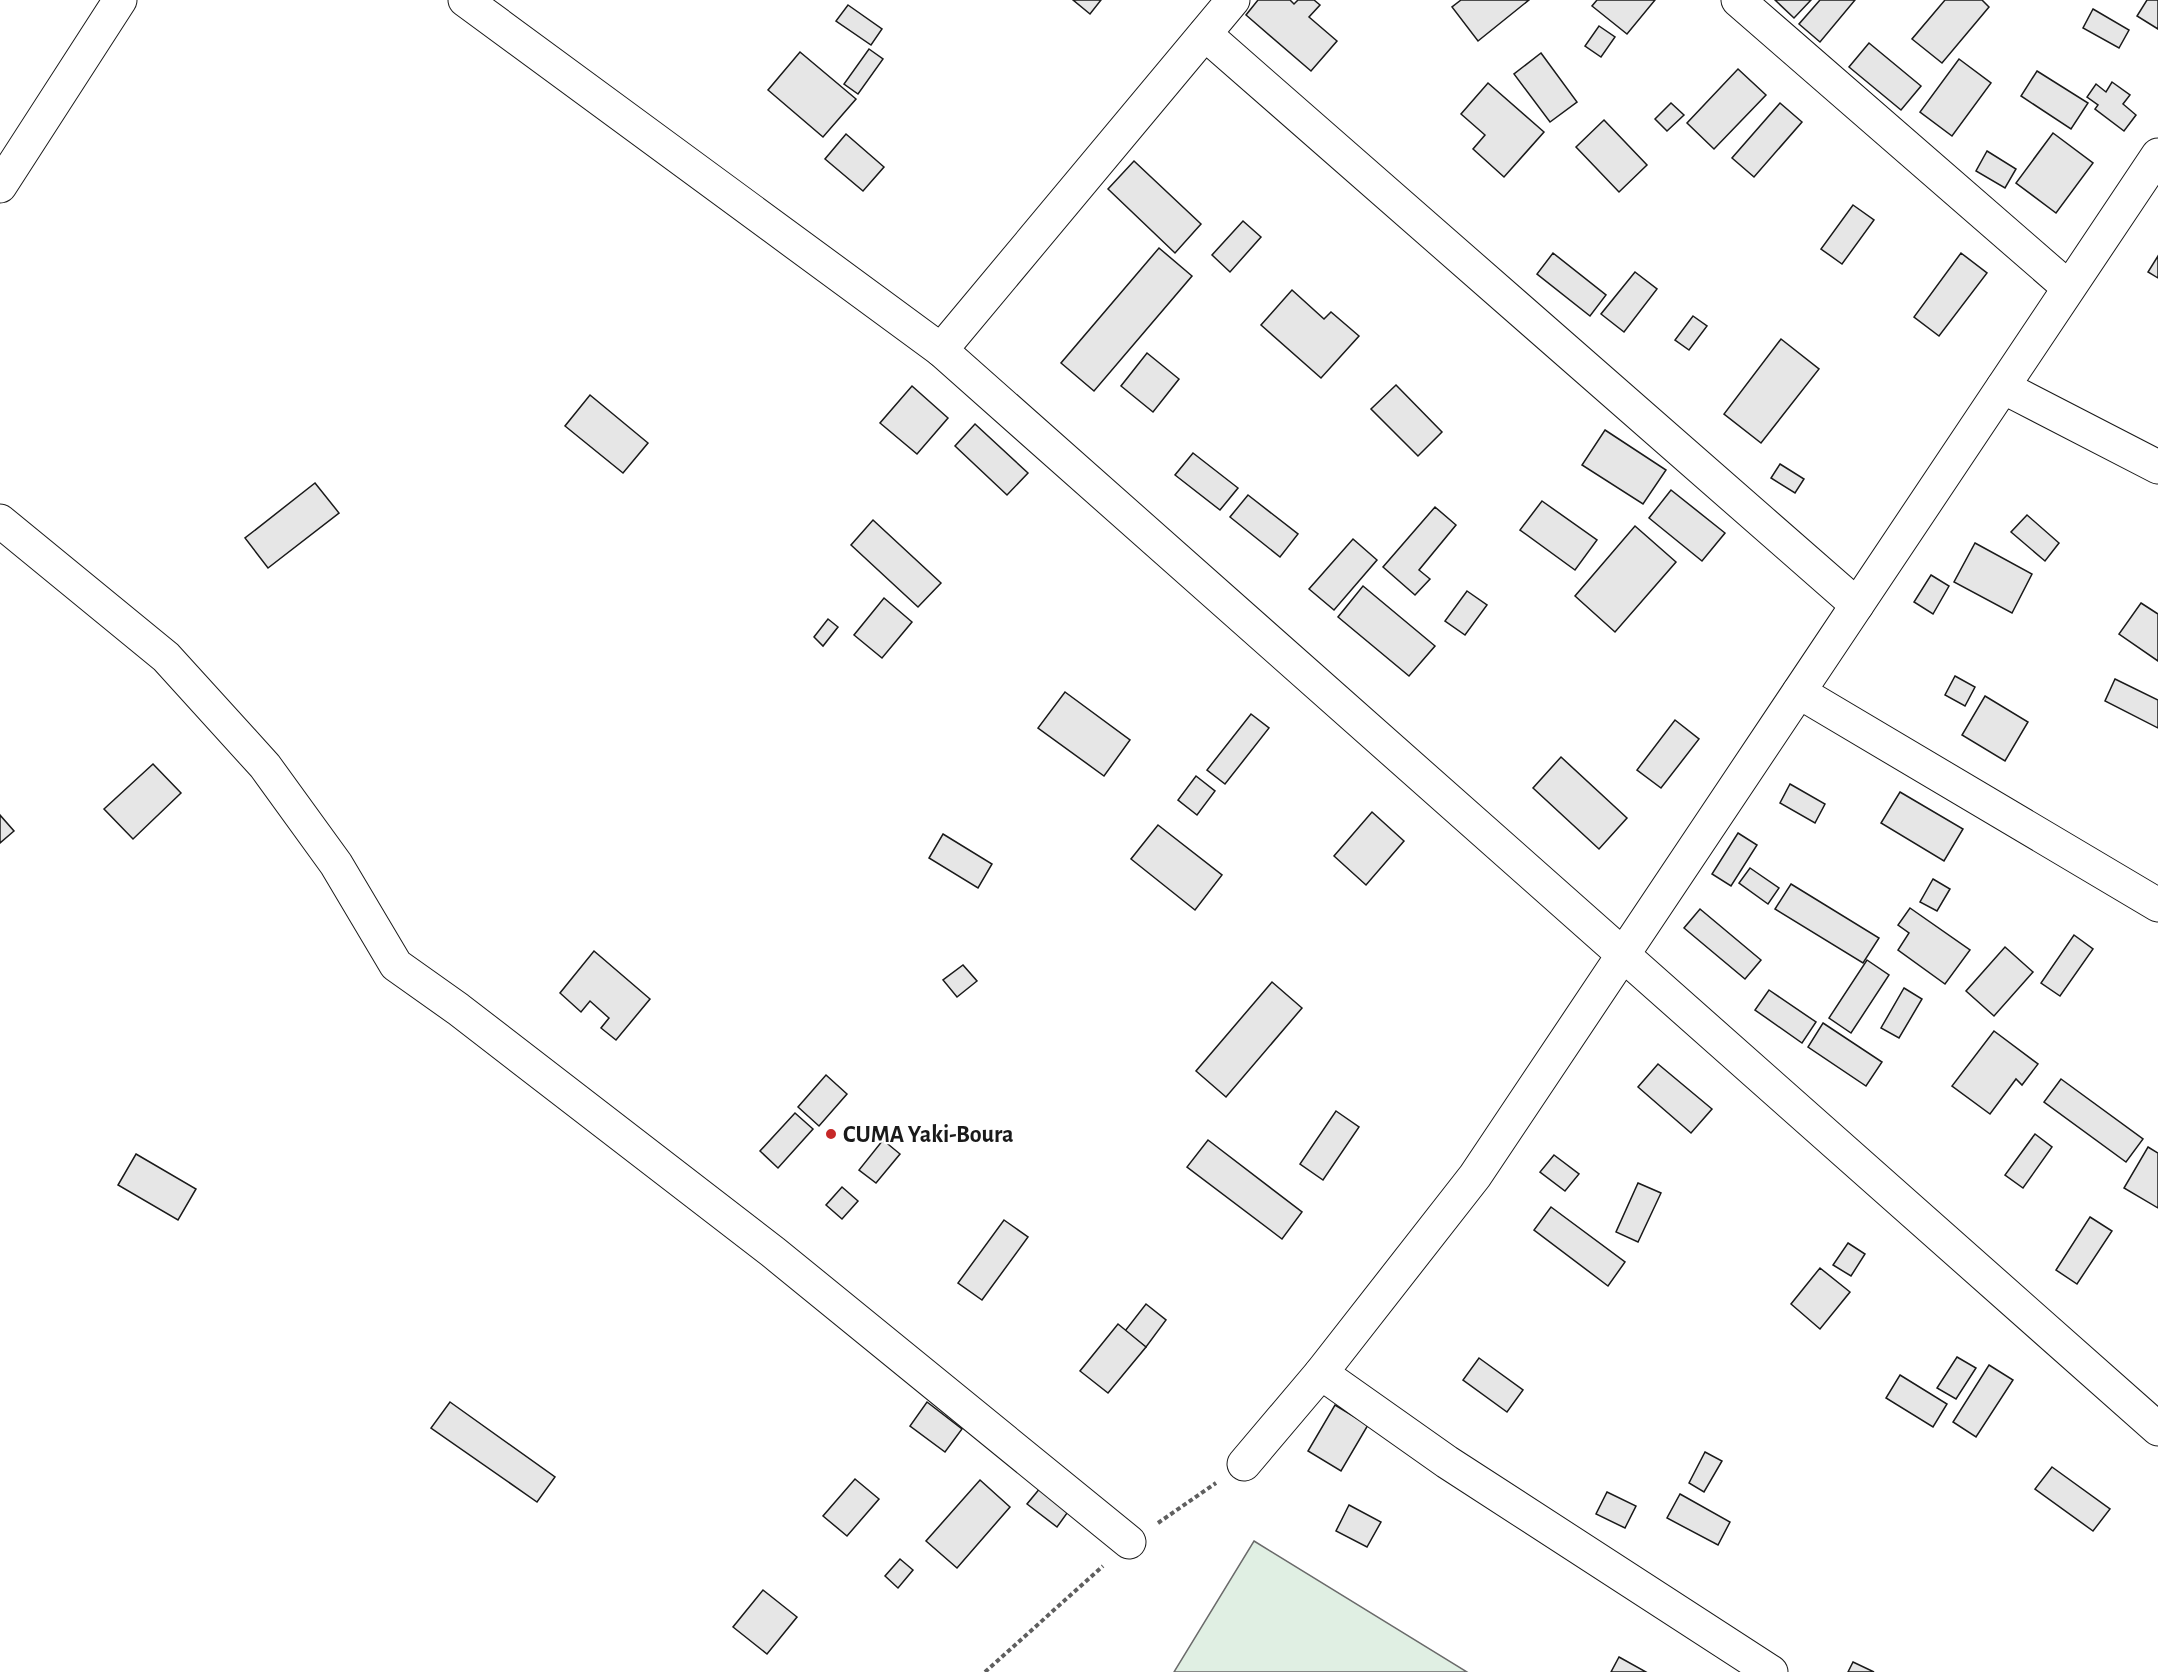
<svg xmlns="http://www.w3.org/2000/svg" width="2158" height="1672" font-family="'Alegreya Sans',sans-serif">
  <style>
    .green { fill: #e0efe3; stroke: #6a6a6a; stroke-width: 1.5 }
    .building { fill: #e6e6e6; stroke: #1a1a1a; stroke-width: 1.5 }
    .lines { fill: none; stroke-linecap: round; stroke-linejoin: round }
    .minor-casing { stroke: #1a1a1a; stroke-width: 35 }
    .tertiary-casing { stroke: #1a1a1a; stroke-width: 35 }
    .path { stroke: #5f5f5f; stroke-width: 4; stroke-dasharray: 4.5 3; stroke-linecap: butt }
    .minor { stroke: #fff; stroke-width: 33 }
    .tertiary { stroke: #fff; stroke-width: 33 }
    .poi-dot { fill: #c62828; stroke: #fff; stroke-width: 2 }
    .labels { text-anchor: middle; stroke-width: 4.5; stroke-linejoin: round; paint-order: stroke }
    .poi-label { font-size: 24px; font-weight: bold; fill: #1a1a1a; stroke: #fff; text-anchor: start }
  </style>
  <rect width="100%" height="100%" fill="#fff"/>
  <polygon class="green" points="1254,1541 1467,1672 1174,1672"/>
  <g class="building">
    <polygon points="1073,0 1101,0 1090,14"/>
    <polygon points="1258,0 1290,0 1294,4 1298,0 1314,0 1320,5 1309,17 1337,41 1311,71 1246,15"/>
    <polygon points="1461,0 1529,0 1478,41 1452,7"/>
    <polygon points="1597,0 1655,0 1627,34 1592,6"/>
    <polygon points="1775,0 1811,0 1794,18"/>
    <polygon points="1820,0 1855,0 1820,42 1799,24"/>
    <polygon points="1945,0 1982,0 1989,7 1942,63 1912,39"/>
    <polygon points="2147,0 2158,0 2158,29 2137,16"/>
    <polygon points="848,5 882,29 871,45 836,21"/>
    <polygon points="2093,9 2129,30 2119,48 2083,28"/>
    <polygon points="1599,26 1615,37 1601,57 1585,46"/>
    <polygon points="1869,43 1921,86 1901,110 1849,67"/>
    <polygon points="869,49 883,59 858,94 844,84"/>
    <polygon points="800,52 856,99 823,137 768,90"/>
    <polygon points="1541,53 1577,102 1550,122 1514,74"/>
    <polygon points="1959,59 1991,83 1952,136 1920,112"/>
    <polygon points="1738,69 1766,95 1714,149 1687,123"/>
    <polygon points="2037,71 2088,103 2071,129 2021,96"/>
    <polygon points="2112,82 2130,95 2123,104 2136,115 2124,131 2095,109 2098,105 2087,97 2096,84 2106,92"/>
    <polygon points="1488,83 1544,132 1504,177 1473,149 1485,135 1461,114"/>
    <polygon points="1671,103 1684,115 1667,131 1655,119"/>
    <polygon points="1780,103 1802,122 1754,177 1732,158"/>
    <polygon points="1604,120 1647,165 1619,192 1576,147"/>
    <polygon points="2053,133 2093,163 2056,213 2016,183"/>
    <polygon points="846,134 884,167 863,191 825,159"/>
    <polygon points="1987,151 2016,169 2005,188 1976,171"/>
    <polygon points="1134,161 1201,224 1175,253 1108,189"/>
    <polygon points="1853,205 1874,220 1842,264 1821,249"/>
    <polygon points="1243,221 1261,237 1230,272 1212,255"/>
    <polygon points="1159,248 1192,276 1094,391 1061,363"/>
    <polygon points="1553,253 1606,295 1590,316 1537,274"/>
    <polygon points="1961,253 1987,273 1939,336 1914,317"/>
    <polygon points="2158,256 2158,278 2148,272"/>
    <polygon points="1635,272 1657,289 1624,332 1601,314"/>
    <polygon points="1292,290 1324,319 1331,312 1359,336 1321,378 1261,325"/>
    <polygon points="1693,316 1707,326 1689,350 1675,340"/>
    <polygon points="1781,339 1819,369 1761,443 1724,414"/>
    <polygon points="1147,353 1179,379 1153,412 1121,386"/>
    <polygon points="1396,385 1442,432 1418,456 1371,409"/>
    <polygon points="912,386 948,418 917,454 880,423"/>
    <polygon points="590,395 648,443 623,473 565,426"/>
    <polygon points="975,424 1028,473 1007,495 955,446"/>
    <polygon points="1605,430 1666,470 1643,504 1582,465"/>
    <polygon points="1193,453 1238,488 1220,510 1175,475"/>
    <polygon points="1780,464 1804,479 1795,493 1771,478"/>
    <polygon points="315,483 339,513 268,568 245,538"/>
    <polygon points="1671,490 1725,533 1702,561 1649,518"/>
    <polygon points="1248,495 1298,534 1280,557 1230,517"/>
    <polygon points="1542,501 1597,540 1575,570 1520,530"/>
    <polygon points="1435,507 1456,525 1419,570 1430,579 1415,595 1383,567"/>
    <polygon points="2027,515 2059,543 2045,561 2011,532"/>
    <polygon points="873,520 941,583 918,607 851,545"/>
    <polygon points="1635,526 1676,562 1615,632 1575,596"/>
    <polygon points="1353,539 1377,560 1334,610 1309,589"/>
    <polygon points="1975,543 2032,574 2012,613 1954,582"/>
    <polygon points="1931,575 1949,586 1933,614 1914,602"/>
    <polygon points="1363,586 1435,646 1409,676 1338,617"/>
    <polygon points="1467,591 1487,605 1465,635 1445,621"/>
    <polygon points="884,598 912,622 882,658 854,635"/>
    <polygon points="2141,603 2158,614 2158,661 2119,634"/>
    <polygon points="828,619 838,627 823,646 814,637"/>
    <polygon points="1955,676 1975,687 1965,706 1945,695"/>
    <polygon points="2115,679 2158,700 2158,728 2105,701"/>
    <polygon points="1065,692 1130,740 1104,776 1038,728"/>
    <polygon points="1985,696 2028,722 2005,761 1962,735"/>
    <polygon points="1251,714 1269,728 1225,784 1207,770"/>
    <polygon points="1675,720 1699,739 1661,788 1637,770"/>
    <polygon points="1561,757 1627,818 1599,849 1533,788"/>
    <polygon points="153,764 181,793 133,839 104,809"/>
    <polygon points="1196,776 1215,791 1197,815 1178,800"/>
    <polygon points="1790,784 1825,804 1815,823 1780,803"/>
    <polygon points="1900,792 1963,829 1944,861 1881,823"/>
    <polygon points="1372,812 1404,841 1366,885 1334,856"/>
    <polygon points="0,815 14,831 0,843"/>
    <polygon points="1158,825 1222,875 1195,910 1131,859"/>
    <polygon points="1738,833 1757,845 1731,886 1712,874"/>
    <polygon points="943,834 992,864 978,888 929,858"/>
    <polygon points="1750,868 1779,888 1768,904 1739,883"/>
    <polygon points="1933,879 1950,889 1937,911 1920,902"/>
    <polygon points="1791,884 1879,938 1863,963 1775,909"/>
    <polygon points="1910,908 1970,950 1945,984 1898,950 1909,933 1898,925"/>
    <polygon points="1700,909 1761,960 1745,979 1684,928"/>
    <polygon points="2074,935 2093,949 2060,996 2041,983"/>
    <polygon points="2005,947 2033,972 1994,1016 1966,991"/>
    <polygon points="594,951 650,999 616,1040 601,1028 609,1018 590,1001 581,1012 560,993"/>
    <polygon points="1867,960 1889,975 1851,1033 1829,1018"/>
    <polygon points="963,965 977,981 957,997 943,980"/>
    <polygon points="1272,982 1302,1008 1226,1097 1196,1071"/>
    <polygon points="1904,988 1922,999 1899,1038 1881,1028"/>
    <polygon points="1769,990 1816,1022 1802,1043 1755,1010"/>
    <polygon points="1823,1023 1882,1062 1866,1086 1808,1047"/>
    <polygon points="1994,1031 2038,1064 2022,1085 2016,1079 1990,1114 1952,1086"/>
    <polygon points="1658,1064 1712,1109 1691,1133 1638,1087"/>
    <polygon points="826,1075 847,1094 819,1126 798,1107"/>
    <polygon points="2061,1079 2143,1139 2126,1162 2044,1102"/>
    <polygon points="1336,1111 1359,1127 1323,1180 1300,1164"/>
    <polygon points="795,1113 813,1129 778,1168 760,1151"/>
    <polygon points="2035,1134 2052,1147 2023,1188 2005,1175"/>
    <polygon points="883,1140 900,1154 876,1183 859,1170"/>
    <polygon points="1208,1140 1302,1212 1282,1239 1187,1167"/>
    <polygon points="2148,1147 2158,1153 2158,1208 2124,1188"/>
    <polygon points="136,1154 196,1189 178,1220 118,1185"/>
    <polygon points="1554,1155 1579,1174 1565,1191 1540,1172"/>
    <polygon points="1638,1183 1661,1193 1638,1242 1616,1232"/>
    <polygon points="842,1187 858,1201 842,1219 826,1205"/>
    <polygon points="1551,1207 1625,1262 1608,1286 1534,1230"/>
    <polygon points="2090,1217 2112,1231 2077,1284 2056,1270"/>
    <polygon points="1004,1220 1028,1237 982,1300 958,1283"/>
    <polygon points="1848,1243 1865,1254 1851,1276 1833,1265"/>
    <polygon points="1820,1268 1850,1292 1820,1329 1791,1304"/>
    <polygon points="1146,1304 1166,1320 1146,1347 1125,1331"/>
    <polygon points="1118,1324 1146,1347 1108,1393 1080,1371"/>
    <polygon points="1957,1357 1976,1368 1956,1399 1937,1388"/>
    <polygon points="1479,1358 1523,1390 1507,1412 1463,1380"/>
    <polygon points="1989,1365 2013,1380 1976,1437 1953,1422"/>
    <polygon points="1900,1375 1947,1404 1933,1427 1886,1398"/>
    <polygon points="450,1402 555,1477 537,1502 431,1428"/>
    <polygon points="927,1402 962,1429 945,1452 910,1426"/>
    <polygon points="1335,1405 1368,1425 1341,1471 1308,1451"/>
    <polygon points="1705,1452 1722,1461 1704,1492 1689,1483"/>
    <polygon points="2052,1467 2110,1509 2093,1531 2035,1489"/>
    <polygon points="855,1479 879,1499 847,1536 823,1516"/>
    <polygon points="980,1480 1010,1507 957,1568 926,1541"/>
    <polygon points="1041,1487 1070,1509 1057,1527 1027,1504"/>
    <polygon points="1607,1492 1636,1506 1625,1528 1596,1514"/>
    <polygon points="1680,1494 1730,1522 1718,1545 1667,1518"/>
    <polygon points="1349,1505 1381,1522 1367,1547 1336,1531"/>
    <polygon points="900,1559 913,1570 898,1588 885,1576"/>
    <polygon points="763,1590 797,1617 767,1654 733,1627"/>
    <polygon points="1619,1657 1646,1672 1611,1672"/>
    <polygon points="1853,1662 1874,1672 1848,1672"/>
  </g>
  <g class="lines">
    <g class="minor-casing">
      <g id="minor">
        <polyline points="465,0 941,350 2158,1429"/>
        <polyline points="1738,0 2068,287"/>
        <polyline points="1205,34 1857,605"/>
        <polyline points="941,350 1233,0"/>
        <polyline points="2003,387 2158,467"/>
        <polyline points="0,521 166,657 265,766 336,864 396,965 458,1009 773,1252 1129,1542"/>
        <polyline points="1799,692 2158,905"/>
        <polyline points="1321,1373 1447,1462 1771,1672"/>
        <polyline points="1244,1464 1321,1373 1475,1176 2158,155"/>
      </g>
    </g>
    <g class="tertiary-casing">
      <polyline id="tertiary" points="0,186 120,0"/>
    </g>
    <g class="path">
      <polyline points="1158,1523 1216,1483"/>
      <polyline points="985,1672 1103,1566"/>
    </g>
    <use href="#minor" class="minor"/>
    <use href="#tertiary" class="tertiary"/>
  </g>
  <circle class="poi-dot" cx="831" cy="1134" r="6"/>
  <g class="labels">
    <g class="poi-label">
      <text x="843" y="1142">CUMA Yaki-Boura</text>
    </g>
  </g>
</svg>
